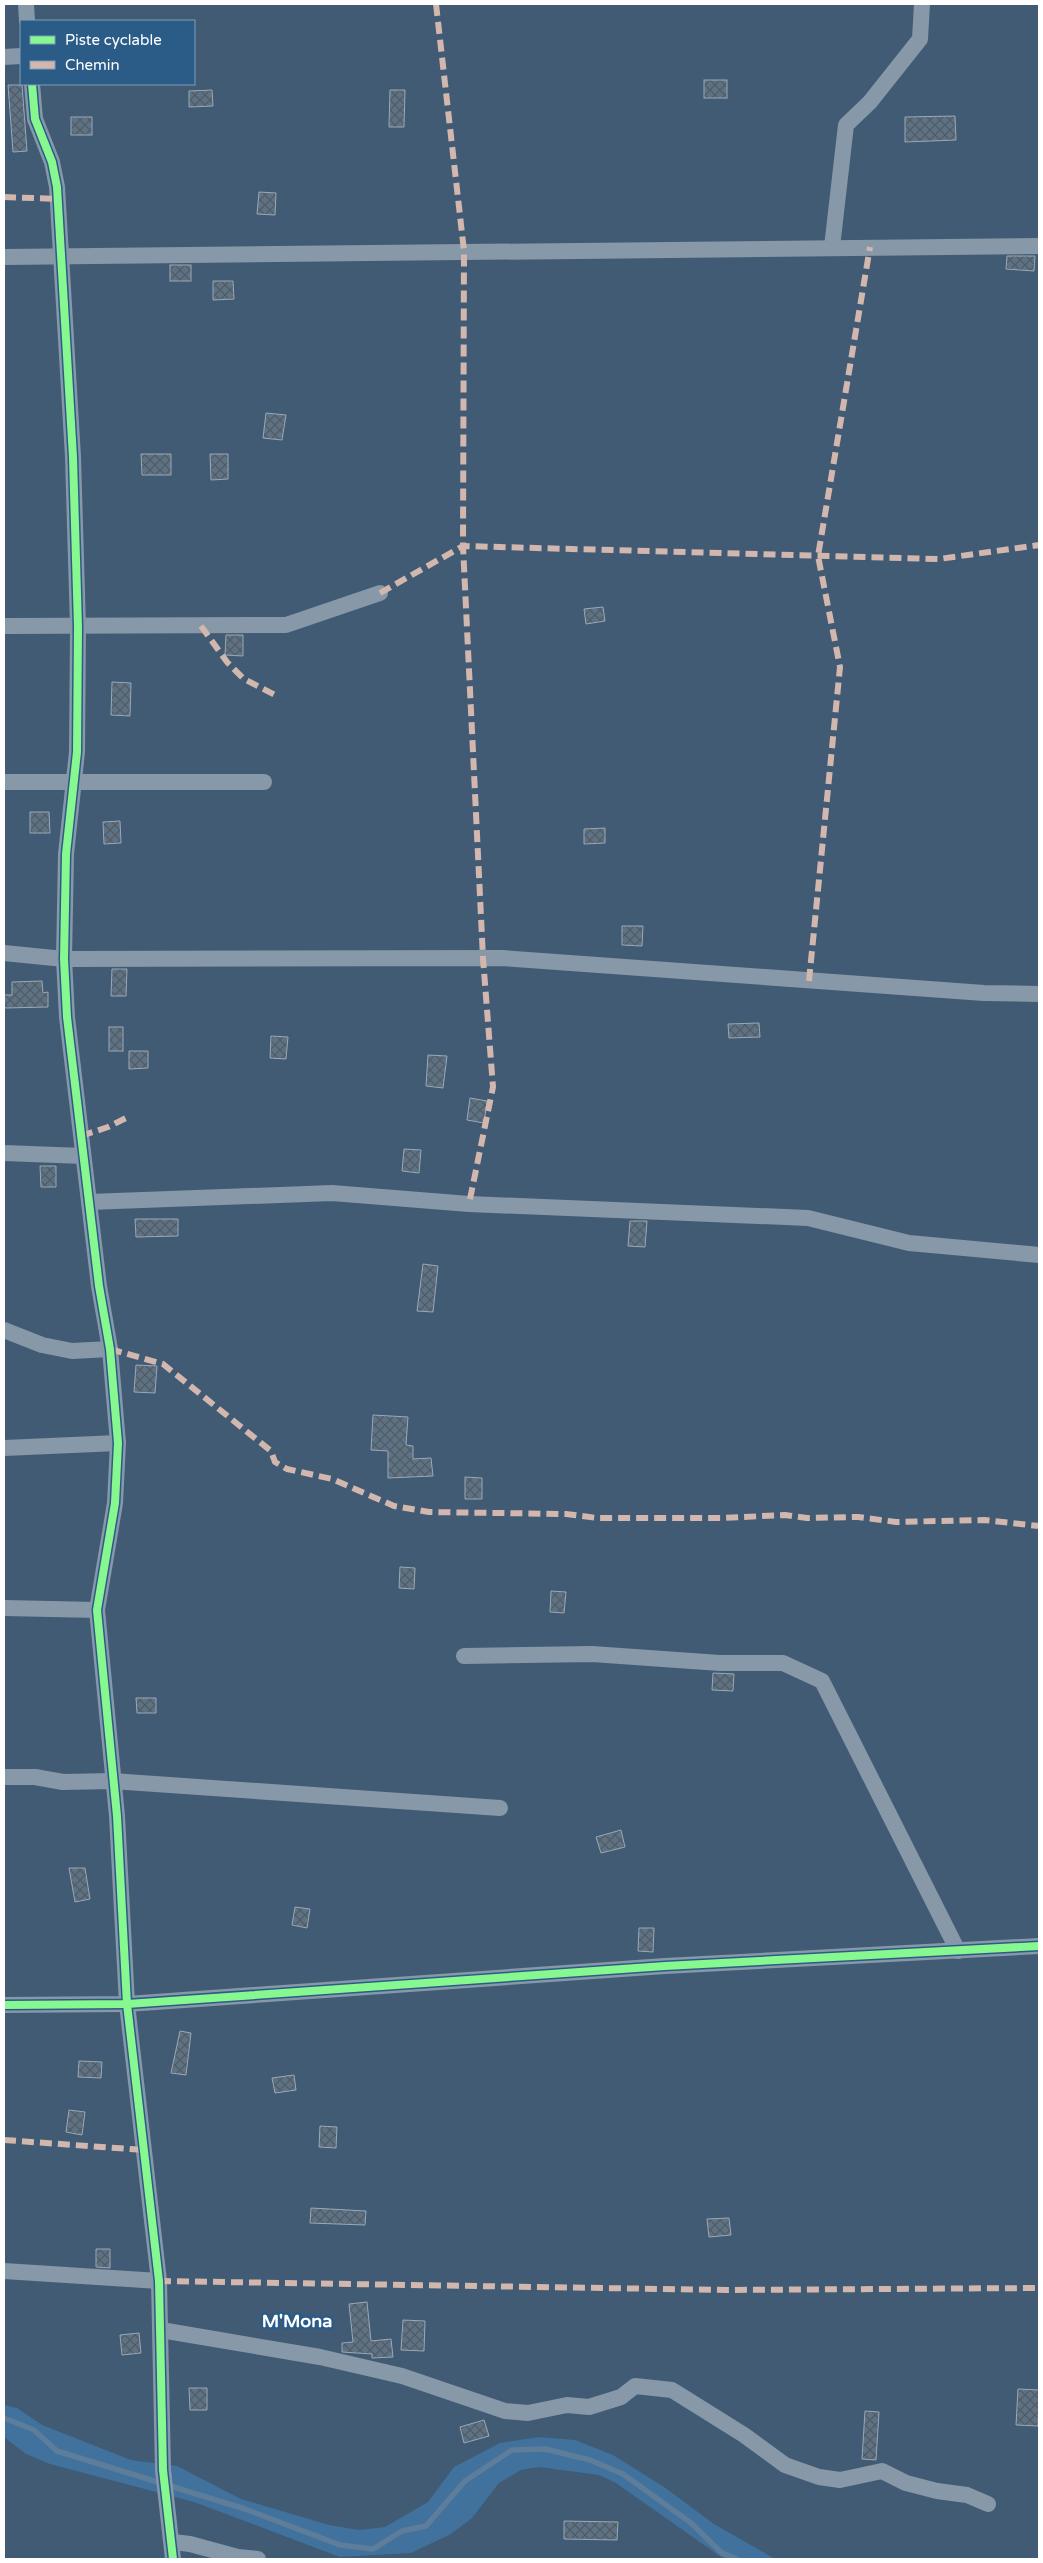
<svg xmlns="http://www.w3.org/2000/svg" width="1043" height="2563" font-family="'Varela Round',sans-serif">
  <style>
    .green { fill: #40729d }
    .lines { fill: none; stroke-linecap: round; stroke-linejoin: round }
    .stream { stroke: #5d7d9a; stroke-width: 5.5 }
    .building { fill: url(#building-cross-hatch); stroke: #9aa9b7 }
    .street { stroke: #8798a8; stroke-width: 16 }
    .quiet { stroke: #d1b7ad; stroke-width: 6; stroke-dasharray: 12 6; stroke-linecap: butt }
    .cycleway-casing { stroke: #2b5c88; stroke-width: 11 }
    .cycleway { stroke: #87f88f; stroke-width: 8 }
    .labels { text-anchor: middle; stroke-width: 5; stroke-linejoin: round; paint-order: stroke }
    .quarter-label { font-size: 18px; font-weight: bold; fill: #fff; stroke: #2b5c88 }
  </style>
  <defs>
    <pattern id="building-cross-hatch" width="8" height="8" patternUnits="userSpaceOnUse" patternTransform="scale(1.25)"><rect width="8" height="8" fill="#5d7285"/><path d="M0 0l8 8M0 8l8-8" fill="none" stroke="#535b63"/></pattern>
  </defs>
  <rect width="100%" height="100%" fill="#405b73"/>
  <polygon class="green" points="4,2405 17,2408 42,2425 131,2460 177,2466 241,2499 329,2525 359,2530 385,2527 428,2502 454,2467 500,2443 539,2437 575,2440 613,2455 664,2487 714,2524 775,2559 724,2559 616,2483 599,2475 539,2467 521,2470 499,2483 472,2518 451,2534 411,2553 340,2557 194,2502 50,2464 26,2454 4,2437"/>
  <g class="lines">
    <polyline class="stream" points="4,2418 34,2430 57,2451 245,2509 340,2545 373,2549 402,2531 426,2526 465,2481 512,2450 545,2449 590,2460 623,2474 691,2523 722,2553 737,2559"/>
  </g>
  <g class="building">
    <rect x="704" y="80" width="23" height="18"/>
    <polygon points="8,85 22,85 27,151 13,152"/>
    <polygon points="212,90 213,106 189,107 189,91"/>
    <polygon points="390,90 405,90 404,127 389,127"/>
    <polygon points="955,116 956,140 905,142 905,117"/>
    <rect x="71" y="117" width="21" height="18"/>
    <polygon points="259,192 276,193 275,215 257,214"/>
    <polygon points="1007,256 1035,256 1034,271 1006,269"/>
    <rect x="170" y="265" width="21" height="16"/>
    <polygon points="213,281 233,281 234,299 213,300"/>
    <polygon points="266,413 286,415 282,440 263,438"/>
    <polygon points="141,454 171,454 171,475 142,475"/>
    <polygon points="210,454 228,454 228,479 211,480"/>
    <polygon points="603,607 605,621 586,624 584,609"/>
    <polygon points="226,635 243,635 243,656 225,655"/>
    <polygon points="112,682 131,683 130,716 111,715"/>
    <polygon points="30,812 49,812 50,833 30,833"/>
    <polygon points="120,821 121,843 104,844 103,822"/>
    <polygon points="605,828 605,843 584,844 584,829"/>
    <polygon points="622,926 643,926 642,946 622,945"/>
    <polygon points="112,969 127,969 126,996 111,996"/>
    <polygon points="42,981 43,993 48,992 48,1007 4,1008 4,995 12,995 12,982"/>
    <polygon points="759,1023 760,1037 729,1038 728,1024"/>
    <rect x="109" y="1027" width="14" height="24"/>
    <polygon points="271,1036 288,1037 286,1059 270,1058"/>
    <polygon points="129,1051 148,1051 148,1068 129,1069"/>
    <polygon points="428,1055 447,1056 443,1088 426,1086"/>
    <polygon points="470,1098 487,1101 484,1123 467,1120"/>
    <polygon points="404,1149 421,1150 419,1173 402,1171"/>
    <polygon points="40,1166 56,1166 56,1187 41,1187"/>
    <polygon points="135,1219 178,1219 178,1236 136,1237"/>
    <polygon points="630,1221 647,1221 645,1247 628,1246"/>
    <polygon points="423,1264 438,1266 433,1312 417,1311"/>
    <polygon points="136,1365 157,1366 155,1393 134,1392"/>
    <polygon points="373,1415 408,1417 406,1445 413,1446 413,1459 431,1458 433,1476 388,1478 388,1451 371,1450"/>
    <polygon points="465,1477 482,1478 482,1499 465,1499"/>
    <polygon points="400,1567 415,1568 414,1589 399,1588"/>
    <polygon points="551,1591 566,1592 564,1613 550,1612"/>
    <polygon points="713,1673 734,1674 733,1691 712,1690"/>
    <polygon points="136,1698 156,1698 156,1713 137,1713"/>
    <polygon points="621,1830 625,1847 601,1853 596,1837"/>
    <polygon points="69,1868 85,1868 90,1899 75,1902"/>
    <polygon points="295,1907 310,1909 307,1928 292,1925"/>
    <polygon points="639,1928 654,1928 653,1952 638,1951"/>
    <polygon points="180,2031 191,2033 186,2075 171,2073"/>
    <polygon points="79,2061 102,2062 101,2078 78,2077"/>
    <polygon points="294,2075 296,2090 275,2093 272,2078"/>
    <polygon points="69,2110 85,2112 82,2135 66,2132"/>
    <polygon points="320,2126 337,2127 336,2148 319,2147"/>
    <polygon points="311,2208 366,2211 365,2225 310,2223"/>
    <polygon points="729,2218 731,2235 709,2237 707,2219"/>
    <polygon points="96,2249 110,2249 110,2268 96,2267"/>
    <polygon points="367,2302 371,2341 391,2339 393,2357 372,2358 372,2354 342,2352 342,2343 353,2342 349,2304"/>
    <polygon points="403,2320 425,2321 424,2351 401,2350"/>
    <polygon points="139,2333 141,2353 122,2355 120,2335"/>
    <polygon points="189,2388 207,2388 207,2410 190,2410"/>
    <polygon points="1018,2389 1039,2390 1038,2426 1016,2425"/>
    <polygon points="865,2411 879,2412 876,2460 862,2459"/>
    <polygon points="484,2420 489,2436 464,2443 460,2427"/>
    <polygon points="564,2521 618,2522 617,2540 564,2539"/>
  </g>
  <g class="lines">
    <g class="street">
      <polyline points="26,4 27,21"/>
      <polyline points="4,57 21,56"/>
      <polyline points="32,84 35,119 52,162 57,187 73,457 78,627 77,752 66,854 64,959 67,1017 99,1286 110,1349 118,1443 115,1503 97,1610 117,1816 127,2004 159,2281 163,2470 173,2559"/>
      <polyline points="832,247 846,125 870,102 920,39 922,4"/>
      <polyline points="4,257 1039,246"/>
      <polyline points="4,626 286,625 380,593"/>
      <polyline points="4,782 264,782"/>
      <polyline points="4,953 64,959 502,958 984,993 1039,994"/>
      <polyline points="4,1153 83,1156"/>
      <polyline points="89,1202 332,1193 469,1204 808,1218 909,1243 1039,1255"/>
      <polyline points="4,1330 42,1345 72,1351 110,1349"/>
      <polyline points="4,1448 118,1443"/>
      <polyline points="4,1608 97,1610"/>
      <polyline points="464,1656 592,1654 720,1663 783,1663 822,1681 958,1951"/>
      <polyline points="4,1777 35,1777 63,1782 112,1781 500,1808"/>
      <polyline points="4,2005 127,2004 665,1966 1039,1946"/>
      <polyline points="4,2271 159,2281"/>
      <polyline points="161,2330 320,2357 402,2376 505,2411 528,2413 567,2405 589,2407 621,2397 635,2386 672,2390 744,2435 785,2465 819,2477 840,2480 882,2471 906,2483 937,2491 967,2495 988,2504"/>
      <polyline points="173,2542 190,2544 238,2557 258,2559"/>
    </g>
    <g class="quiet">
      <polyline points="436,4 464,251 463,546 483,958 493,1087 469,1204"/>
      <polyline points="4,197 58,199"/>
      <polyline points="380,593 463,546 939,559 1039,545"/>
      <polyline points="201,626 227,662 244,679 279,697"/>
      <polyline points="809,981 840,667 818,556 870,247"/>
      <polyline points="81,1136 108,1127 130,1116"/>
      <polyline points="110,1349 163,1364 271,1451 275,1462 287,1469 332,1479 394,1506 429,1512 566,1514 597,1518 722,1518 785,1515 807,1518 858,1517 896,1522 984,1520 1039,1526"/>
      <polyline points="4,2140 144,2150"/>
      <polyline points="159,2281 726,2290 1039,2288"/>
    </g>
    <g class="cycleway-casing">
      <g id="cycleway">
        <polyline points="32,84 35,119 52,162 57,187 73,457 78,627 77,752 66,854 64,959 67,1017 99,1286 110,1349 118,1443 115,1503 97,1610 117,1816 127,2004 159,2281 163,2470 173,2559"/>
        <polyline points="4,2005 127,2004 665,1966 1039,1946"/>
      </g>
    </g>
    <use href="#cycleway" class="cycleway"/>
  </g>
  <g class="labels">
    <g class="quarter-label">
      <text x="297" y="2327">M'Mona</text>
    </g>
  </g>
  <rect width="1043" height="2563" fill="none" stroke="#ffffff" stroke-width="10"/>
  <rect x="20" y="20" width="175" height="65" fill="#2b5c88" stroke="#809db8"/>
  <rect x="30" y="36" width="25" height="8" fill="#87f88f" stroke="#809db8"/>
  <text x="65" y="45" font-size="15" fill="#ffffff">Piste cyclable</text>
  <rect x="30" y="61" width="25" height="8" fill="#d1b7ad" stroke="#809db8"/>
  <text x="65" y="70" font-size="15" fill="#ffffff">Chemin</text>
</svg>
